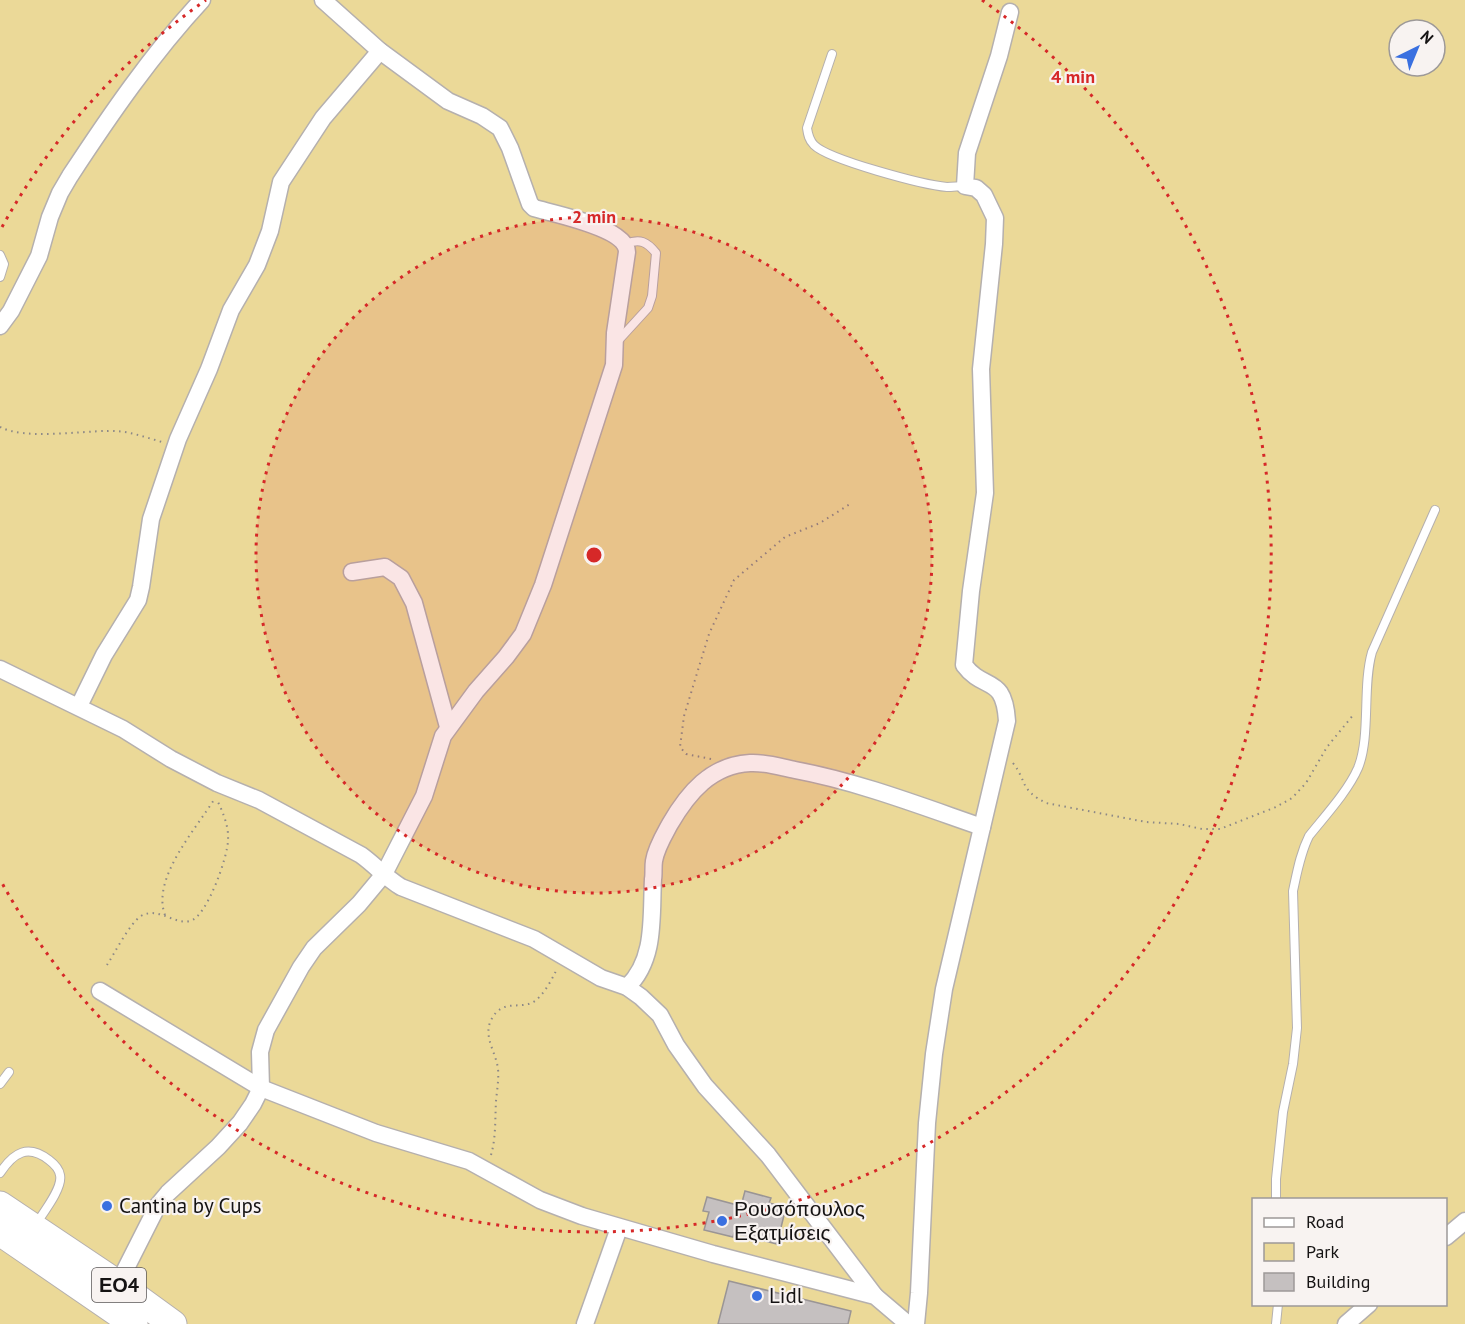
<svg xmlns="http://www.w3.org/2000/svg" width="1465" height="1324" font-family="'PT Sans',sans-serif">
  <style>
    .green { fill: #ebd998; fill-rule: evenodd }
    .building { fill: #c5c0c0; stroke: #9a9595; stroke-width: 1.5 }
    .lines { fill: none; stroke-linecap: round; stroke-linejoin: round }
    .service-casing { stroke: #b5b0ae; stroke-width: 10 }
    .minor-casing { stroke: #b5b0ae; stroke-width: 19 }
    .primary-casing { stroke: #b5b0ae; stroke-width: 29 }
    .path { stroke: #8c8887; stroke-width: 2; stroke-dasharray: 1.5 4.5; stroke-linecap: butt }
    .service { stroke: #fff; stroke-width: 8 }
    .minor { stroke: #fff; stroke-width: 16 }
    .primary { stroke: #fff; stroke-width: 27 }
    .ring { fill: none; stroke: #d62828; stroke-width: 3; stroke-dasharray: 3 6 }
    .poi-dot { fill: #3a70e0; stroke: #f8f3f1; stroke-width: 2 }
    .labels { text-anchor: middle; stroke-width: 4.5; stroke-linejoin: round; paint-order: stroke }
    .shield { fill: #f8f3f1; stroke: #595656; stroke-width: 1.5 }
    .shield-label { font-size: 20px; font-weight: bold; fill: #151313 }
    .poi-label { font-size: 21px; fill: #151313; stroke: #f8f3f1; text-anchor: start }
    .centre { fill: #d62828; stroke: #f8f3f1; stroke-width: 3 }
    .ring-label { font-size: 18px; text-anchor: middle; font-weight: bold; fill: #d62828; stroke: #f8f3f1; stroke-width: 4.5; stroke-linejoin: round; paint-order: stroke }
  </style>
  <rect width="100%" height="100%" fill="#ebe6e4"/>
  <path class="green" d="M0 0H1465V1324H0ZM1399 30H1435V66H1399ZM1254 1200H1446V1304H1254Z"/>
  <g class="building">
    <polygon points="745,1191 771,1198 769,1203 786,1207 777,1244 734,1233 733,1237 704,1230 709,1212 703,1211 707,1197 741,1206"/>
    <polygon points="729,1281 851,1311 848,1324 718,1324"/>
  </g>
  <g class="lines">
    <g class="service-casing">
      <g id="service">
        <path d="M832 54 807 128C808 135 809 140 814 145 829 160 924 185 947 187 953 187 959 186 965 186"/>
        <polyline points="0,255 4,264 0,277"/>
        <path d="M616 343 648 308 652 296 656 253C647 242 640 238 626 244"/>
        <polyline points="0,1084 9,1072"/>
        <path d="M0 1173C14 1152 28 1144 49 1160 53 1163 59 1169 60 1175 63 1188 43 1213 36 1224"/>
        <path d="M1276 1200V1179L1283 1112 1293 1064 1297 1028 1293 891C1297 873 1300 854 1309 836 1325 816 1348 791 1358 768 1371 736 1362 687 1372 652L1435 510"/>
        <polyline points="1276,1324 1278,1304"/>
      </g>
    </g>
    <g class="minor-casing">
      <g id="minor">
        <path d="M0 326 11 311 39 256 50 217 60 193 70 176C110 115 152 54 202 0"/>
        <polyline points="352,572 385,567 401,578 414,603 448,727"/>
        <path d="M0 669 123 729 171 759 217 783 259 800 361 855C375 865 386 878 401 887L534 939 601 978 627 987 641 997 660 1015 676 1045 705 1086 768 1155 875 1296"/>
        <polyline points="79,706 104,655 138,600 141,587 151,519 178,439 209,369 231,310 257,265 270,231 281,182 323,118 380,51"/>
        <path d="M627 987C656 960 651 916 653 879 654 874 653 867 654 861 656 848 664 835 670 824 688 793 711 765 750 763 765 762 780 767 795 770 859 782 921 806 982 827"/>
        <polyline points="100,991 261,1088 376,1133 469,1161 540,1200 582,1216 713,1254 875,1296 908,1324"/>
        <polyline points="1446,1237 1465,1221"/>
        <path d="M118 1284 158 1205 168 1193 218 1147 240 1123 253 1104 261 1088 260 1052 266 1030 301 967 314 948 359 904 384 874 424 796 443 736 476 691 506 657 523 634 543 585 614 365 615 333 627 252C627 228 555 214 534 208L530 204 510 148 500 128 482 116 448 101 380 51 323 0"/>
        <polyline points="585,1324 619,1228"/>
        <path d="M916 1324 919 1293 927 1123 934 1054 944 989 1007 721C1004 674 984 692 964 665L971 591 985 493 981 369 994 244 995 218 984 195 976 188 965 186 967 153 999 56 1010 12"/>
        <polyline points="1346,1324 1369,1304"/>
      </g>
    </g>
    <g class="primary-casing">
      <g id="primary">
        <polyline points="0,1205 118,1284 173,1324"/>
        <polyline points="0,1232 134,1324"/>
      </g>
    </g>
    <g class="path">
      <path d="M0 427C25 440 79 431 107 431 127 430 144 437 162 442"/>
      <polyline points="711,759 686,754 680,747 684,716 709,634 734,580 785,537 820,523 850,504"/>
      <path d="M1013 763C1028 783 1019 789 1046 803L1146 822 1179 824 1202 829H1220L1276 807 1292 798 1306 783 1327 747 1354 714"/>
      <path d="M165 915C151 878 197 828 215 798"/>
      <path d="M107 965C114 954 130 923 141 916 158 906 174 925 190 921 207 917 228 856 228 840 229 827 223 812 217 800"/>
      <path d="M491 1155C496 1138 495 1119 496 1101 497 1090 499 1079 498 1069 496 1052 483 1037 491 1020 503 997 520 1011 535 1001 544 994 551 981 556 971"/>
    </g>
    <use href="#service" class="service"/>
    <use href="#minor" class="minor"/>
    <use href="#primary" class="primary"/>
  </g>
  <circle cx="594" cy="555" r="338" fill="#d62828" fill-opacity=".12"/>
  <g class="ring">
    <circle cx="594" cy="555" r="338"/>
    <path d="M2 227A677 677 0 0 1 206 0M982 0A677 677 0 1 1 2 883"/>
  </g>
  <g class="poi-dot">
    <circle cx="107" cy="1206" r="6"/>
    <circle cx="722" cy="1221" r="6"/>
    <circle cx="757" cy="1296" r="6"/>
  </g>
  <g class="labels">
    <rect class="shield" x="92" y="1268" width="54" height="34" rx="4.5"/>
    <g class="shield-label">
      <text x="119" y="1292">ΕΟ4</text>
    </g>
    <g class="poi-label">
      <text x="119" y="1213">Cantina by Cups</text>
      <text x="734" y="1216">Ρουσόπουλος<tspan x="734" dy="24">Εξατμίσεις</tspan></text>
      <text x="769" y="1303">Lidl</text>
    </g>
  </g>
  <circle cx="594" cy="555" r="9" class="centre"/>
  <g class="ring-label">
    <text x="1073" y="83">4 min</text>
    <text x="594" y="223">2 min</text>
  </g>
  <rect x="1252" y="1198" width="195" height="108" fill="#f8f3f1" stroke="#9d9998" stroke-width="1.5"/>
  <rect x="1264" y="1218" width="30" height="9" fill="#ffffff" stroke="#9d9998" stroke-width="1.5"/>
  <text x="1306" y="1228" font-size="18" fill="#151313">Road</text>
  <rect x="1264" y="1243" width="30" height="18" fill="#ebd998" stroke="#9d9998" stroke-width="1.5"/>
  <text x="1306" y="1258" font-size="18" fill="#151313">Park</text>
  <rect x="1264" y="1273" width="30" height="18" fill="#c5c0c0" stroke="#9d9998" stroke-width="1.5"/>
  <text x="1306" y="1288" font-size="18" fill="#151313">Building</text>
  <g transform="translate(1417 48) rotate(43)"><circle r="28" fill="#f8f3f1" stroke="#9d9998" stroke-width="1.5"/>
  <path d="M0-4.5L10 22L0 15L-10 22Z" fill="#3a70e0"/>
  <text y="-9" font-size="16" font-weight="bold" text-anchor="middle" fill="#151313">N</text>
  </g>
</svg>
